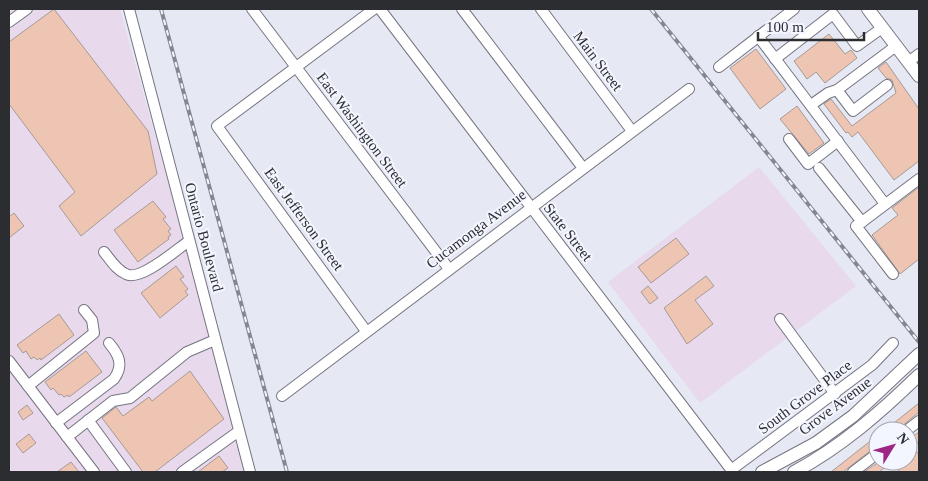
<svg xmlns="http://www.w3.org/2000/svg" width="928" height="481" font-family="Georgia,serif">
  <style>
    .industrial { fill: #e8d9ec }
    .building { fill: #eec5b2; stroke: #a69a95 }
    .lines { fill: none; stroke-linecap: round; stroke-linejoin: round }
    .minor-casing { stroke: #747580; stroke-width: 12 }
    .major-casing { stroke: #747580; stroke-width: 14 }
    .minor { stroke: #fff; stroke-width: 10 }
    .major { stroke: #fff; stroke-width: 12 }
    .rail-casing { stroke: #85878f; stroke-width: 4 }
    .rail { stroke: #f4f6ff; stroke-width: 2; stroke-dasharray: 5.5; stroke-linecap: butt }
    .labels { text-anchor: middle; stroke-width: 4; stroke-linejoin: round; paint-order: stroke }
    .street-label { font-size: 15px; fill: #2c2d31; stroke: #f4f6ff }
  </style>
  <rect width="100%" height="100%" fill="#e6e8f4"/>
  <g class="industrial">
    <polygon points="9,9 120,9 248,472 9,472"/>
    <polygon points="759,167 856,286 700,403 608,282"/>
  </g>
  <g class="building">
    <polygon points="54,9 148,131 157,174 81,236 59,206 75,192 9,104 9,42"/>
    <polygon points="829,34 845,54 851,50 857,58 825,83 816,72 807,79 794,61"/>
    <polygon points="756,49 786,89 760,109 730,68"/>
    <polygon points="886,62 919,109 919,161 894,180 858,132 852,137 848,132 846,133 824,104 831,99 852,126 896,93 892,80 886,78 878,68"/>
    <polygon points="797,106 824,143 809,154 780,119"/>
    <polygon points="919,187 919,259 900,274 872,235 898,215 892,208"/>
    <polygon points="153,201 166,217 163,219 171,229 168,231 171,235 168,237 169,239 138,262 114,230"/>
    <polygon points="14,213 24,226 9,238 9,217"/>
    <polygon points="676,238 689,254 651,283 638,267"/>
    <polygon points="176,266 184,277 180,279 188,289 185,291 188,295 160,318 141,293"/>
    <polygon points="706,276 714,286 695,300 713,324 687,344 664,308"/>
    <polygon points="648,286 658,298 650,304 641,292"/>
    <polygon points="59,314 74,335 41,360 40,358 37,360 34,357 31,359 26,351 23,353 17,345"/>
    <polygon points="86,351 102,372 69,397 68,395 64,397 61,394 59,395 53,388 51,390 45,382"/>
    <polygon points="190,371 224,419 155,472 143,472 102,418 116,407 123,416 149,397 152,401"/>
    <polygon points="919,403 919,412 896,431 884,431"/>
    <polygon points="27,405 33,413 23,420 18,412"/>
    <polygon points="919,432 919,442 913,446 919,455 919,472 900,472 892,462 879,472 864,472 880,461 908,461 908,440"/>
    <polygon points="29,434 36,443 23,453 16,444"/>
    <polygon points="878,435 878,445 843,472 831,472"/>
    <polygon points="219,456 228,468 222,472 198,472"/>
    <polygon points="71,462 79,472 57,472"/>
  </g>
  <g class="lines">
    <g class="minor-casing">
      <g id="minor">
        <polyline points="129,9 250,472"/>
        <polyline points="252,9 449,269"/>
        <polyline points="380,9 733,472"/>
        <polyline points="462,9 583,168"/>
        <polyline points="541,9 632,131"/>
        <polyline points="9,22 27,9"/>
        <polyline points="758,36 885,204"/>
        <polyline points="775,59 833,14 857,46 882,28"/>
        <polyline points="908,62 919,54"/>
        <polyline points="719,67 794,9"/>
        <polyline points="837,90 853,111 887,85"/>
        <polyline points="811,105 828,93 837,90 896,46"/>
        <polyline points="789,139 808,164 838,141"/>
        <polyline points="819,168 862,222 919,179"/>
        <polyline points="862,222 856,226 893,274"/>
        <path d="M104 252C110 259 116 270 126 274 140 282 176 250 189 241"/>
        <polyline points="780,319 835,394"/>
        <polyline points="366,331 217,126 374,9"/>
        <polyline points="9,361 94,472"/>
        <polyline points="28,386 94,333 92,320 84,310"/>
        <polyline points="282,396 689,89"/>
        <polyline points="88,420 126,472"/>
        <path d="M56 423 114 379C124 365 119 355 109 343"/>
        <polyline points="906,431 919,421"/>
        <polyline points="67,437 113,401 130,398 187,352 215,340"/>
        <polyline points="731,470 872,365 893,343"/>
        <polyline points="182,472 239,431"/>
        <polyline points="853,472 878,453"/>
      </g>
    </g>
    <g class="major-casing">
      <g id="major">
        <polyline points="868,9 919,76"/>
        <polyline points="762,472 816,443 853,416 919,354"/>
        <path d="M794 472C841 447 881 412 919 375"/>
      </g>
    </g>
    <use href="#minor" class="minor"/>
    <use href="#major" class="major"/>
    <g class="rail-casing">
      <g id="rail">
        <polyline points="161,9 287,472"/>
        <polyline points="651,9 919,342"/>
      </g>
    </g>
    <use href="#rail" class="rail"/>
  </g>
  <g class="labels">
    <g class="street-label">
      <text transform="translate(598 61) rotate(53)" y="5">Main Street</text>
      <text transform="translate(362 130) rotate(53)" y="5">East Washington Street</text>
      <text transform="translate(304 219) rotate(54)" y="5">East Jefferson Street</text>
      <text transform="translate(476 229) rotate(-37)" y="5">Cucamonga Avenue</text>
      <text transform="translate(568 232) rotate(52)" y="5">State Street</text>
      <text transform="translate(204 237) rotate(75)" y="5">Ontario Boulevard</text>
      <text transform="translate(805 397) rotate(-37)" y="5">South Grove Place</text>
      <text transform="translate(835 406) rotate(-37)" y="5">Grove Avenue</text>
    </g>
  </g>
  <rect width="928" height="481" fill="none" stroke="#2c2d31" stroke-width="20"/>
  <g transform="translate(893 446) rotate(53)"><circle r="24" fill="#f4f6ff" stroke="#a4a6ad"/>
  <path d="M0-4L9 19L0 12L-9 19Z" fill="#9d2782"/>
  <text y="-8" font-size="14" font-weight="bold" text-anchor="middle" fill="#2c2d31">N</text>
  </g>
  <path d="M758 32v8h106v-8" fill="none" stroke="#2c2d31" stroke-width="2.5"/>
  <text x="766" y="32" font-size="15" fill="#2c2d31" stroke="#f4f6ff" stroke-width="4" paint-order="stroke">100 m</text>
</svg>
